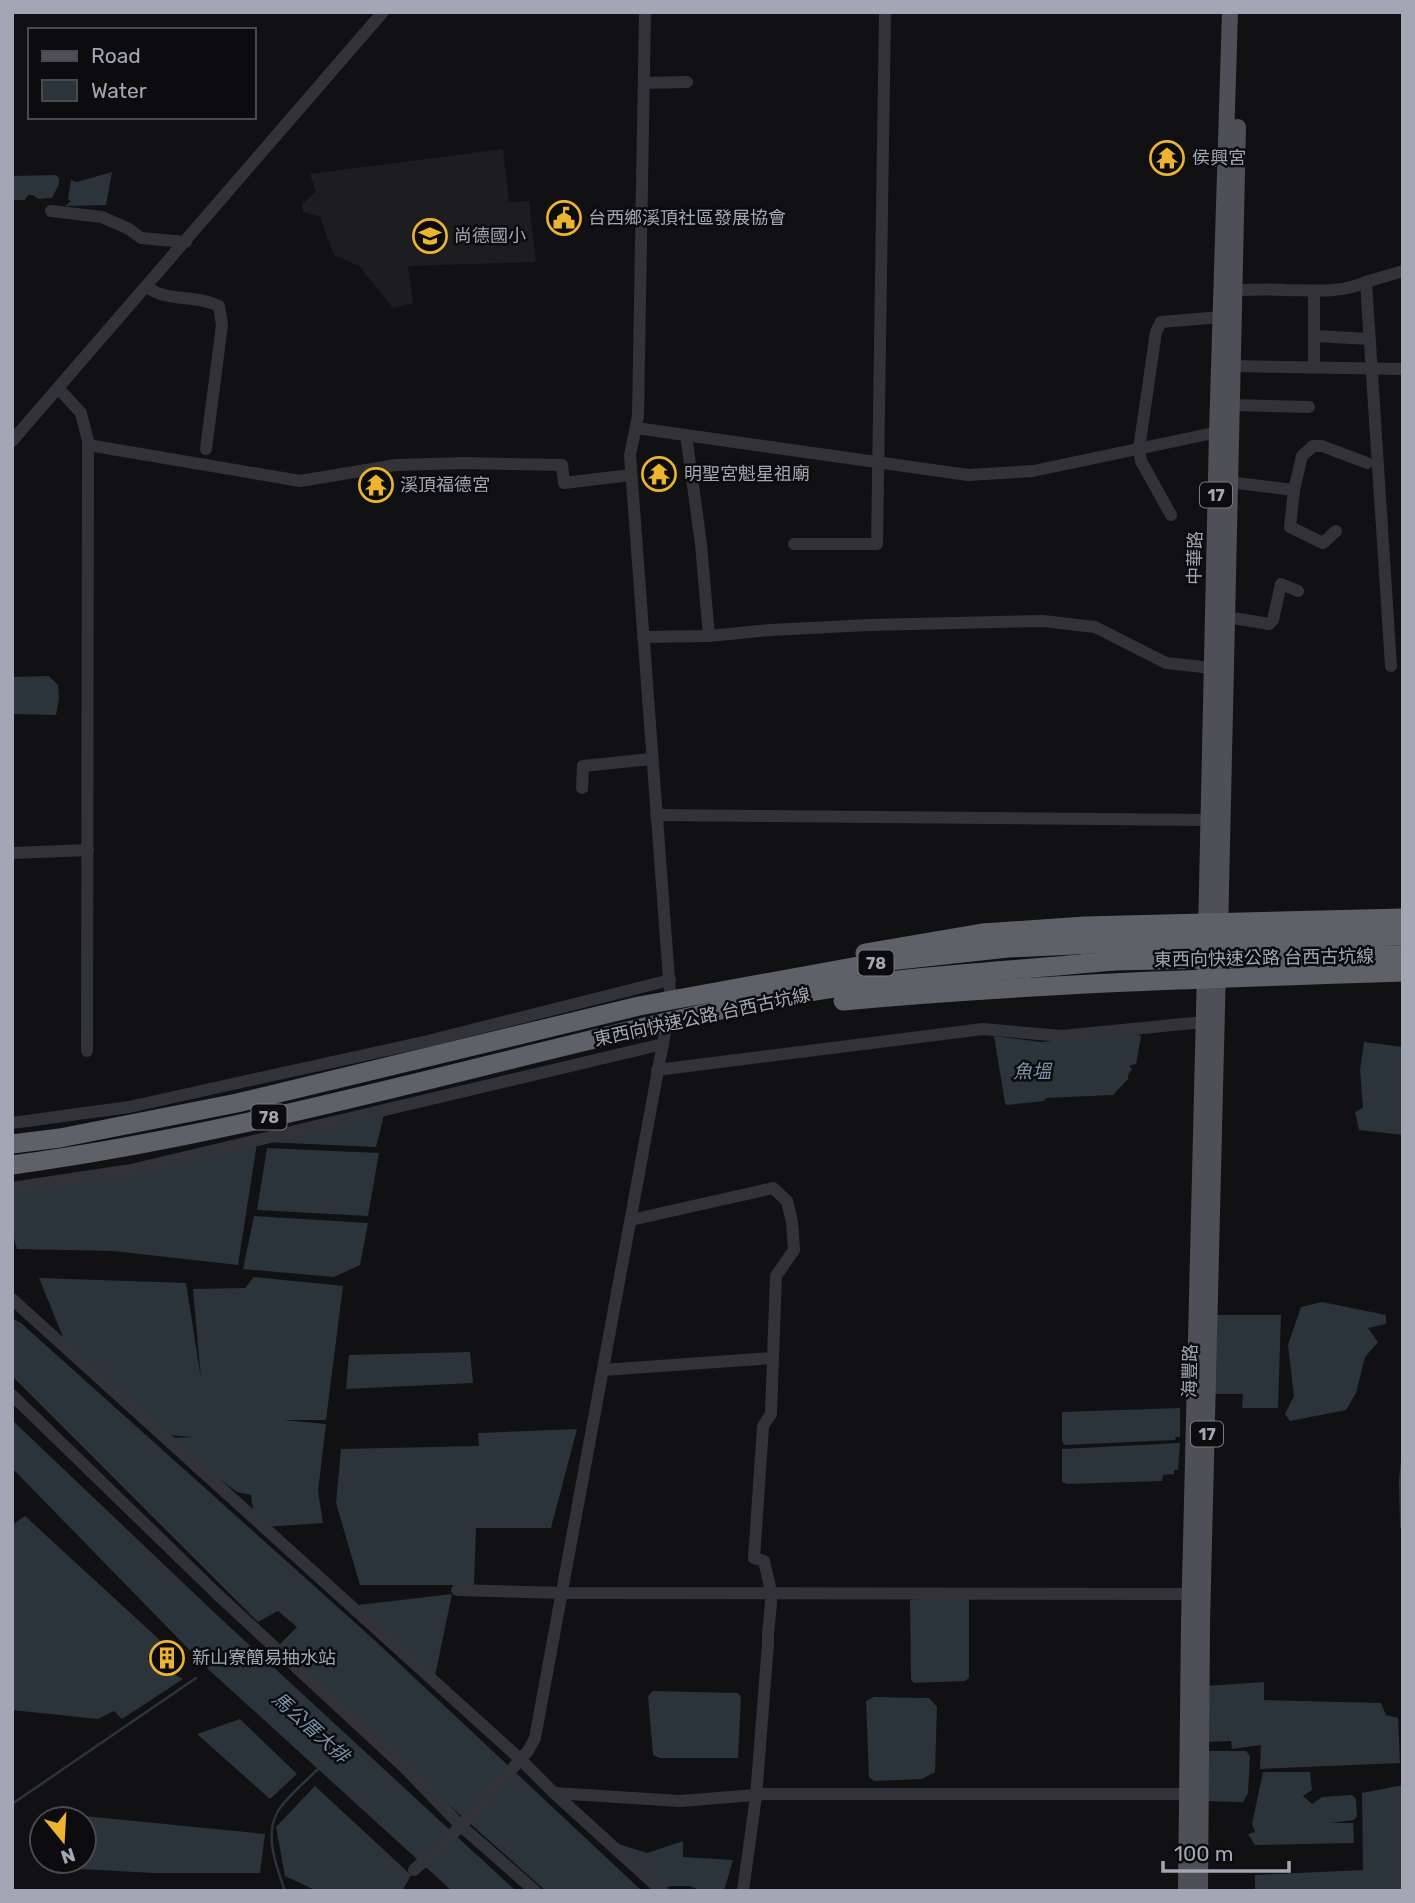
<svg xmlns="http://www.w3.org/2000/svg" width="1415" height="1903" font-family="Rubik,'Noto Sans TC',sans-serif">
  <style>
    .built { fill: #1d1d20 }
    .water { fill: #2b333b }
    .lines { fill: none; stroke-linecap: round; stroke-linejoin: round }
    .stream { stroke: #2b333b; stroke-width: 2.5 }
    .minor { stroke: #323338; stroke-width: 12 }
    .major { stroke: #4f5057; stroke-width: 16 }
    .highway { stroke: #5f6169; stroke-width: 19 }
    .highway-bridge { stroke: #5f6169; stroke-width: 19 }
    .labels { text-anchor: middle; stroke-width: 5; stroke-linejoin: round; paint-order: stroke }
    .shield { fill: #0c0c0e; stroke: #767882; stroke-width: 2 }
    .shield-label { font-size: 16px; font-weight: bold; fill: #a3a7b3 }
    .poi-label { font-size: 18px; fill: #a3a7b3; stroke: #0c0c0e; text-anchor: start }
    .street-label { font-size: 18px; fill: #a3a7b3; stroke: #0c0c0e }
    .water-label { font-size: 19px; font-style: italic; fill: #7a94ae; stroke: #0c0c0e }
  </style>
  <rect width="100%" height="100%" fill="#111113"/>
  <polygon class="built" points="503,149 509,202 529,201 536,262 408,266 413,303 393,308 359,266 334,255 320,217 303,212 302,204 316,192 310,174"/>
  <g class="water">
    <polygon points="112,172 106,205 65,206 71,201 68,199 71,180 77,182"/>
    <polygon points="56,175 59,178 59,184 52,198 38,199 33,195 28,195 25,200 12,200 12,176"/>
    <polygon points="49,676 58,685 59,698 56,715 12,714 12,677"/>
    <polygon points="1139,1034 1141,1037 1136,1064 1129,1066 1132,1069 1128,1075 1128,1079 1113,1095 1046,1098 1044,1101 1007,1105 1005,1103 994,1036 1041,1042"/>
    <polygon points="1364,1042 1403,1047 1403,1135 1359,1130 1355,1112 1363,1108 1360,1070"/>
    <polygon points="384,1115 376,1147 263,1142"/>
    <polygon points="257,1143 238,1265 113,1251 17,1249 12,1231 12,1193"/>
    <polygon points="267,1148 379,1153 368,1216 257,1210"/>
    <polygon points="254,1216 368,1223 360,1265 334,1277 243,1269"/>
    <polygon points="254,1277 343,1286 326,1420 283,1420 326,1424 318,1491 323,1523 264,1527 254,1518 251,1495 237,1492 165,1438 194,1437 165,1435 65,1342 39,1278 186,1283 201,1379 193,1289 245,1288"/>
    <polygon points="1322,1302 1386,1315 1386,1324 1368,1328 1378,1342 1365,1357 1356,1393 1346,1410 1290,1421 1285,1414 1294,1396 1288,1345 1301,1307"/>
    <polygon points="1214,1315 1281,1315 1278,1408 1242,1408 1243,1394 1208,1394"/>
    <polygon points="12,1318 21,1323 371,1637 642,1891 546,1891 412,1772 280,1644 297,1627 278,1611 258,1622 12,1376"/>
    <polygon points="470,1352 473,1383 346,1389 349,1355"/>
    <polygon points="1180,1408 1180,1437 1175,1437 1176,1440 1064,1445 1062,1440 1062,1412"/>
    <polygon points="12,1420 218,1616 516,1891 452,1891 208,1669 12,1468"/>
    <polygon points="577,1429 551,1528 476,1528 474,1585 360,1585 336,1503 341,1449 479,1446 478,1433"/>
    <polygon points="1403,1441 1403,1528 1400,1528 1399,1480"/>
    <polygon points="1180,1443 1178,1470 1174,1470 1174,1474 1163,1475 1162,1481 1068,1484 1062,1482 1062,1449"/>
    <polygon points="25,1516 163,1643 147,1658 165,1676 172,1673 183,1679 122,1719 114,1711 98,1719 12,1710 12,1525"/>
    <polygon points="452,1594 434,1681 350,1606"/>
    <polygon points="969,1594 969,1678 965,1681 914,1683 911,1680 910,1600"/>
    <polygon points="1264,1682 1264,1700 1381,1703 1386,1715 1398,1718 1400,1763 1260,1769 1261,1745 1232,1749 1231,1741 1205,1742 1206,1686"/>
    <polygon points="653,1691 738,1693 741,1697 738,1758 660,1758 653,1755 648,1696"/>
    <polygon points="874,1697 929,1698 937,1707 935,1772 922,1779 874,1781 869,1777 866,1701"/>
    <polygon points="240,1719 297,1774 270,1799 197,1734"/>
    <polygon points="1210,1751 1246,1751 1250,1756 1248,1793 1243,1802 1201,1801 1203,1754"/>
    <polygon points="1263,1772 1310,1772 1312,1790 1303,1796 1312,1804 1322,1797 1352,1795 1356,1799 1357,1816 1354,1820 1330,1823 1353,1823 1354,1843 1255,1845 1248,1834 1255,1832 1252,1824"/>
    <polygon points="315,1786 411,1875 402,1891 317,1891 285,1876 276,1827"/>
    <polygon points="1398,1786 1403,1786 1403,1891 1255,1891 1255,1875 1363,1870 1362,1793"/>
    <polygon points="54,1813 265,1834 260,1873 153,1873 43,1867 43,1861 84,1861 84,1819 50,1819"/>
    <polygon points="606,1840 647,1853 683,1841 683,1857 733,1860 724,1891 701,1891 690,1886 672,1886 661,1889"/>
  </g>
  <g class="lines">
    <g class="stream">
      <polyline points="12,1804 196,1678"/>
      <path d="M285 1891C277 1868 265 1838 276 1815 282 1801 306 1781 318 1769"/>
    </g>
    <g class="minor">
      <polyline points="645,12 638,416 630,455 670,993"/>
      <polyline points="644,83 687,82"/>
      <polyline points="51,211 102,217 129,229 141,238 186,242"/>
      <polyline points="1366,282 1403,271"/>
      <path d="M147 287C168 303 196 294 219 306L222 325 206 449"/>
      <path d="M1235 290C1251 290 1268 289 1285 290 1313 290 1339 294 1366 282L1391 666"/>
      <polyline points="1315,336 1369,339"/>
      <polyline points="1232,366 1403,369"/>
      <polyline points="1314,367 1314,291"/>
      <polyline points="59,389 81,413 88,441 87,1051"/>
      <polyline points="1231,405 1309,407"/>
      <polyline points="636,428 968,475 1033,471 1223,431"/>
      <polyline points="686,435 701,544 709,636"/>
      <polyline points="12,441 383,12"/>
      <polyline points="88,445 300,481 396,465 464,463 562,465 564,483 631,475"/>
      <polyline points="1229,482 1294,490"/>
      <polyline points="1171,515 1141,461 1139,449 1156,332 1161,322 1221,317"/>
      <polyline points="1336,531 1323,543 1290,527 1294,490 1302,456 1313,446 1322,446 1367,463"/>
      <polyline points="794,544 877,544 885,12"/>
      <polyline points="1227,617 1269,624 1273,620 1281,584 1298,591"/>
      <polyline points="643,637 709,636 770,630 869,625 1043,621 1095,627 1166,663 1212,668"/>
      <polyline points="582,788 583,766 651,759"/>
      <polyline points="656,815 1208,820"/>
      <polyline points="12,853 88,850"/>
      <polyline points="657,1070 983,1029 1062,1036 1203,1022"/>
      <polyline points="12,1123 129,1107 428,1041 670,980"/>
      <polyline points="12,1188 131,1170 663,1044"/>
      <path d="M631 1220 773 1188 787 1201 792 1222 794 1250 776 1276 771 1414 763 1426 754 1558 764 1561C766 1571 770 1583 771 1594 772 1611 767 1627 768 1644L756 1796 743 1891"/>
      <polyline points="12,1299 520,1759 554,1793 662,1891"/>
      <polyline points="603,1370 773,1358"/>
      <polyline points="12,1395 217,1594 404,1767 461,1826 535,1891"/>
      <polyline points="457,1590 562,1593 1190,1594"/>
      <polyline points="554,1793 680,1801 766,1794 1187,1794"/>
      <polyline points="414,1870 461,1826 528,1751 535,1738 665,1032"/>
    </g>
    <g class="major">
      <polyline points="1206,933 1217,432 1230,12"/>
      <polyline points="1220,934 1238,127"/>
      <polyline points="1186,1891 1189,1624 1205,970"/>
      <polyline points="1200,1891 1202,1624 1218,966"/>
    </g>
    <g class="highway">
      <polyline points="865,953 982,933 1085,926 1403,918"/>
      <path d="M843 1001C1029 984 1216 978 1403 972"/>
      <polyline points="12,1144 60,1138 237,1103 639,1006 880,962 1008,948 1116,943"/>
      <path d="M12 1165C271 1130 521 1050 777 998 887 976 1001 972 1113 961"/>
    </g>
    <g class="highway-bridge">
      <polyline points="1116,943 1403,936"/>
      <polyline points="1113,961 1403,955"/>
    </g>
  </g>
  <defs>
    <g id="temple-ring" transform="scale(1.75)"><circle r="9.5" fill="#0c0c0e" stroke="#edb42f" stroke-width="1.5"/><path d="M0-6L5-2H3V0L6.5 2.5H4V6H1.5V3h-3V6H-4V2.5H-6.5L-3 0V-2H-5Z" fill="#edb42f"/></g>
    <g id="civic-ring" transform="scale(1.75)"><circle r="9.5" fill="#0c0c0e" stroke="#edb42f" stroke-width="1.5"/><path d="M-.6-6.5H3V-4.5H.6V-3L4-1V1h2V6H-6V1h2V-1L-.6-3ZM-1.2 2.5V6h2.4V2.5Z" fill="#edb42f"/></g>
    <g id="school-ring" transform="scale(1.75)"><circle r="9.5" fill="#0c0c0e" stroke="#edb42f" stroke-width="1.5"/><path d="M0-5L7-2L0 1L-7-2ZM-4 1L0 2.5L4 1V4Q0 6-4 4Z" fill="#edb42f"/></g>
    <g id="building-ring" transform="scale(1.75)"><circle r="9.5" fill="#0c0c0e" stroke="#edb42f" stroke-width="1.5"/><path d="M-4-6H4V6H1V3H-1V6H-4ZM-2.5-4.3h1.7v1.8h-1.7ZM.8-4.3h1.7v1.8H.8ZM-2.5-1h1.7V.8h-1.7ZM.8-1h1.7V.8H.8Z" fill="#edb42f"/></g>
  </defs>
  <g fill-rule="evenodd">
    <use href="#temple-ring" x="1167" y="158"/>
    <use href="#civic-ring" x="564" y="218"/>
    <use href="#school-ring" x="430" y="236"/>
    <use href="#temple-ring" x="659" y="474"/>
    <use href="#temple-ring" x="376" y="485"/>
    <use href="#building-ring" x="167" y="1658"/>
  </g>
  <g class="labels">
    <g class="shield">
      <rect x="1200" y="482.5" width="32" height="25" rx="5"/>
      <rect x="858.5" y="950.5" width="35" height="25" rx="5"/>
      <rect x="251.5" y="1104.5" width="35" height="25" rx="5"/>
      <rect x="1191" y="1421.5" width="32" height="25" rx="5"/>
    </g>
    <g class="shield-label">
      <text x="1216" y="501">17</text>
      <text x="876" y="969">78</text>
      <text x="269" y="1123">78</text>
      <text x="1207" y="1440">17</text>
    </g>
    <g class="poi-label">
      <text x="1192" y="164">侯興宮</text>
      <text x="588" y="224">台西鄉溪頂社區發展協會</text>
      <text x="454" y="242">尚德國小</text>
      <text x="684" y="480">明聖宮魁星祖廟</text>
      <text x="400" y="491">溪頂福德宮</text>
      <text x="192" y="1664">新山寮簡易抽水站</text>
    </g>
    <g class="street-label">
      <text transform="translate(1195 558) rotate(-89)" y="6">中華路</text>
      <text transform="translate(1264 958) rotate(-1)" y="6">東西向快速公路 台西古坑線</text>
      <text transform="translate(702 1017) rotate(-12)" y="6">東西向快速公路 台西古坑線</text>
      <text transform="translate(1190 1371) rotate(-89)" y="6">海豐路</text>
    </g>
    <g class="water-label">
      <text x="1032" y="1078">魚塭</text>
      <text transform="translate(311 1727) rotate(42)" y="7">馬公厝大排</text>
    </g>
  </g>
  <rect width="1415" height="1903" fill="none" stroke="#a3a7b3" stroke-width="28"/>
  <rect x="28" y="28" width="228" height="91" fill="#0c0c0e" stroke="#484a50" stroke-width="2"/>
  <rect x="42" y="51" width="35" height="10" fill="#4f5057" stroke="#484a50" stroke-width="2"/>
  <text x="91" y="63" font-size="21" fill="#a3a7b3">Road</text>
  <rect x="42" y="80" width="35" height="21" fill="#2b333b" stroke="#484a50" stroke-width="2"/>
  <text x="91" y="98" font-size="21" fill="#a3a7b3">Water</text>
  <g transform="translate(63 1840) rotate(162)"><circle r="33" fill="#0c0c0e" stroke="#484a50" stroke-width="2"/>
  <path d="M0-5L12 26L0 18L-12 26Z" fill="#edb42f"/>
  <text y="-10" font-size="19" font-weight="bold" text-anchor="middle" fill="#a3a7b3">N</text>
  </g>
  <path d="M1163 1861v10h126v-10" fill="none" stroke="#a3a7b3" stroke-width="3.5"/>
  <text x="1174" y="1861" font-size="21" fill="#a3a7b3" stroke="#0c0c0e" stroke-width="5" paint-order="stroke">100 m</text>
</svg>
